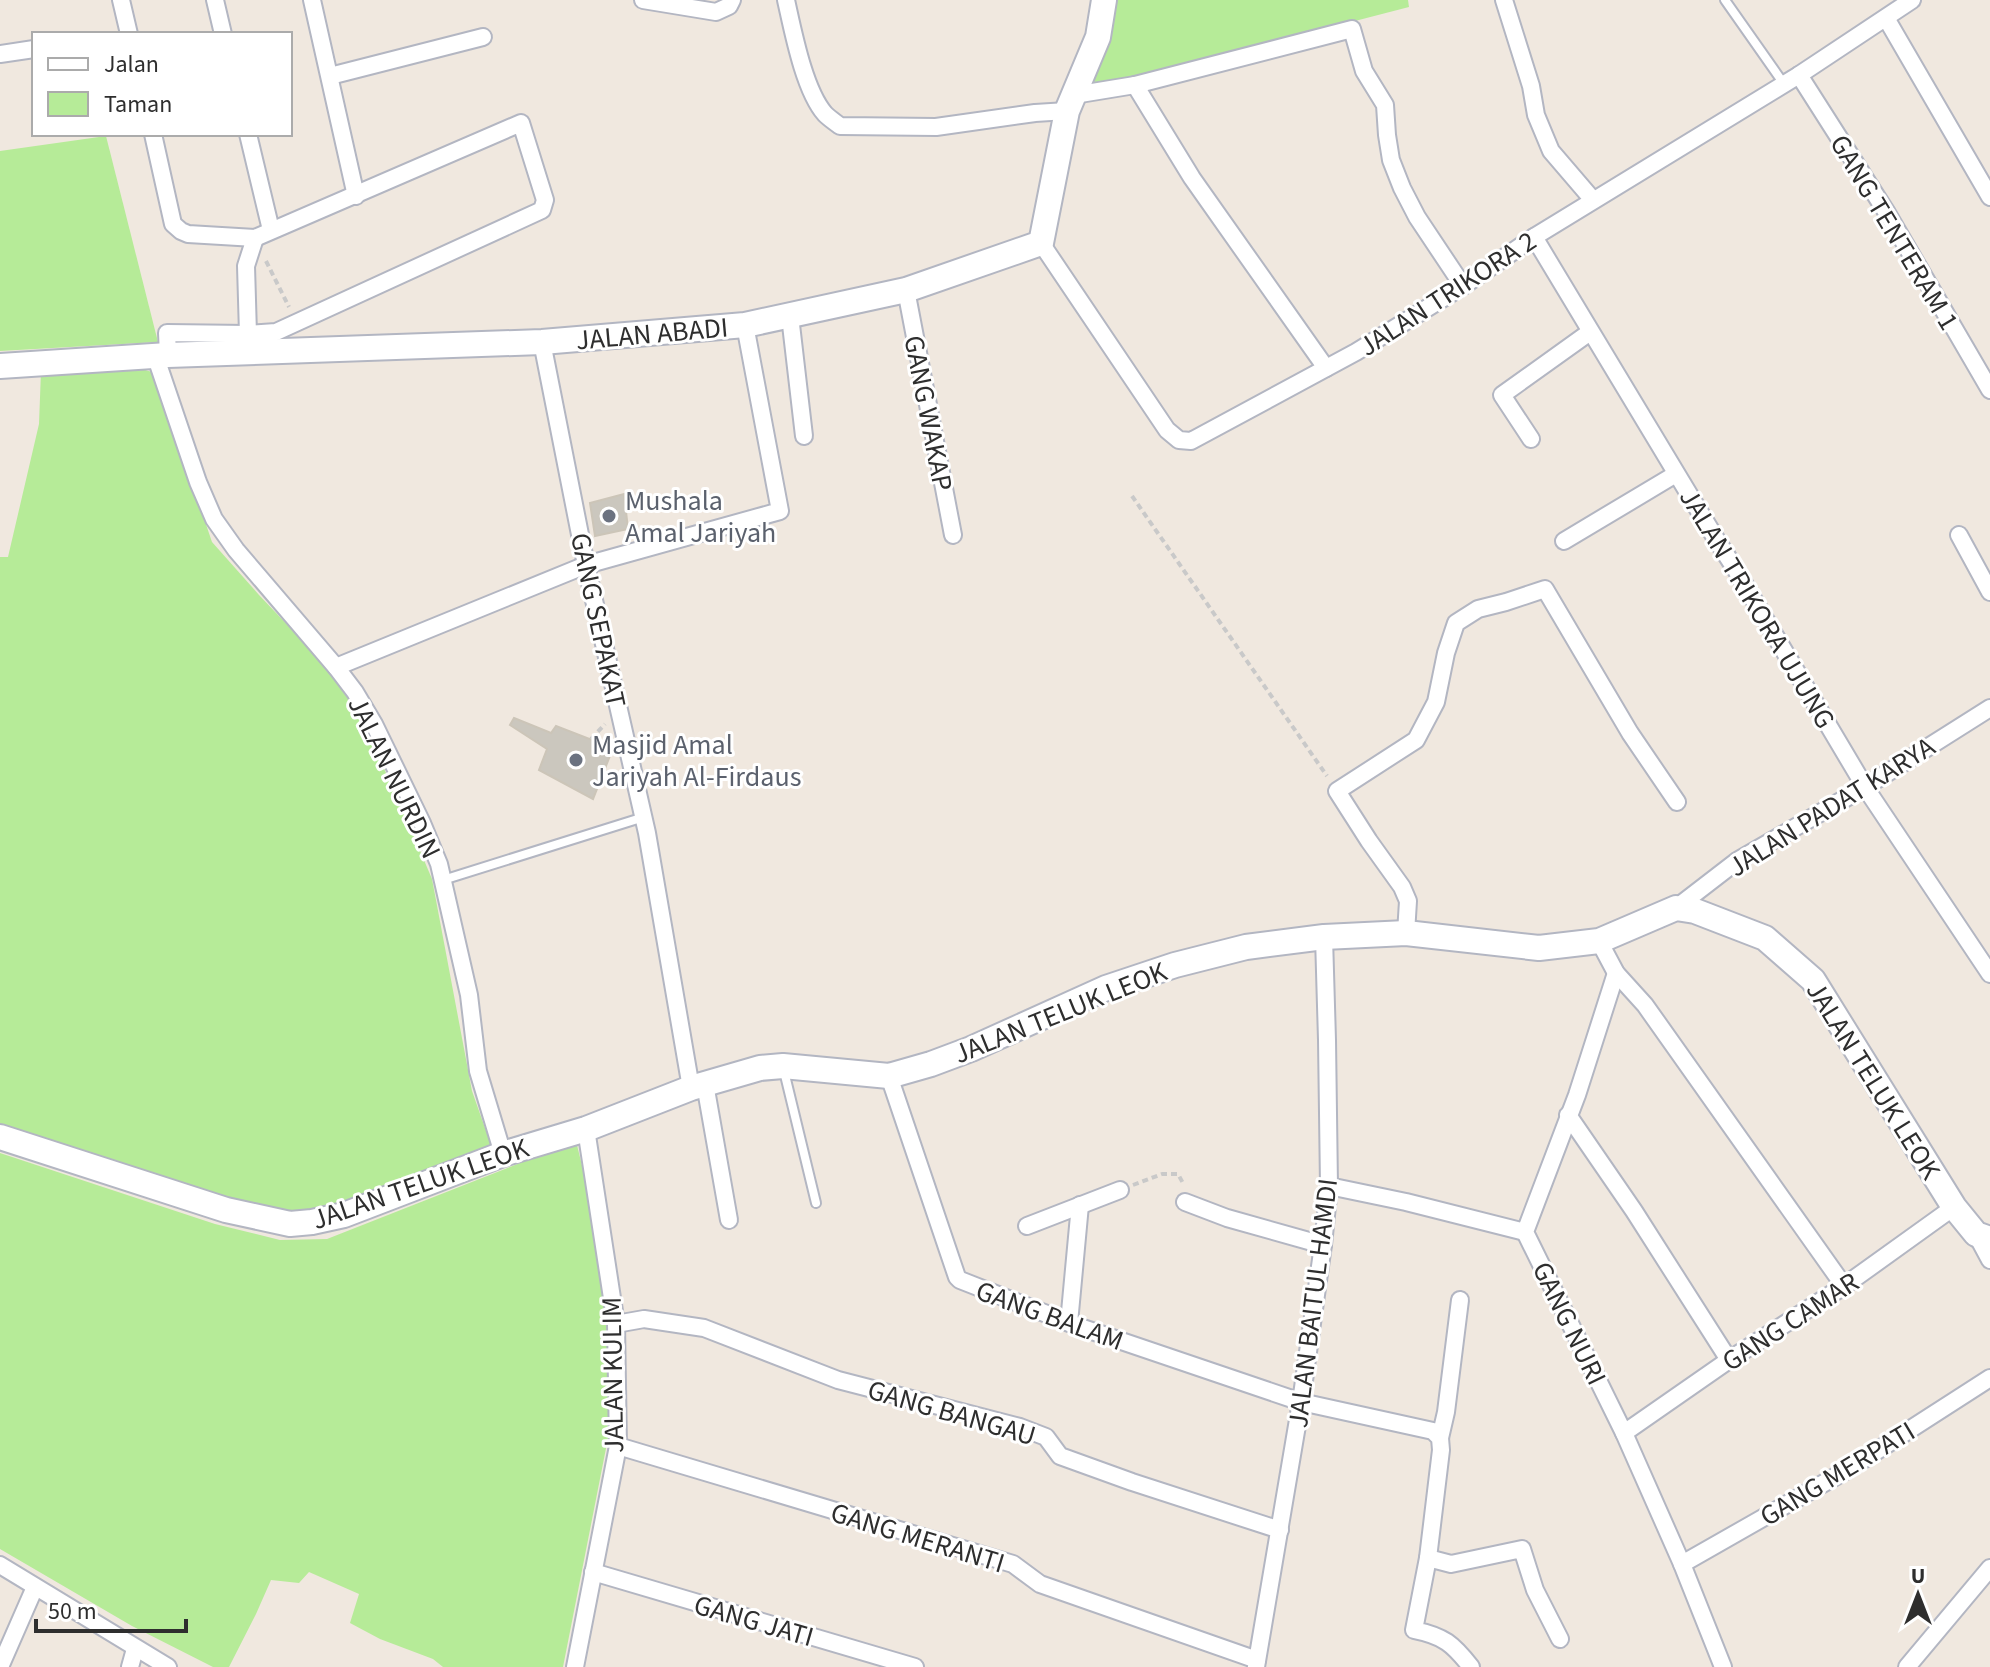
<svg xmlns="http://www.w3.org/2000/svg" width="1990" height="1667" font-family="'Source Sans 3',sans-serif">
  <style>
    .green { fill: #b6eb98 }
    .building { fill: #cbc7be; stroke: #ccc5b8; stroke-width: 2 }
    .lines { fill: none; stroke-linecap: round; stroke-linejoin: round }
    .lane-casing { stroke: #b3b6c2; stroke-width: 12 }
    .street-casing { stroke: #b3b6c2; stroke-width: 20 }
    .secondary-casing { stroke: #b3b6c2; stroke-width: 28 }
    .path { stroke: #c9c9c9; stroke-width: 4; stroke-dasharray: 6 4; stroke-linecap: butt }
    .lane { stroke: #fff; stroke-width: 8 }
    .street { stroke: #fff; stroke-width: 16 }
    .secondary { stroke: #fff; stroke-width: 24 }
    .worship-dot { fill: #6b7280; stroke: #fff; stroke-width: 3 }
    .labels { text-anchor: middle; stroke-width: 6; stroke-linejoin: round; paint-order: stroke }
    .street-label { font-size: 28px; fill: #2e2e2e; stroke: #fff }
    .worship-label { font-size: 28px; fill: #5b616d; stroke: #fff; text-anchor: start }
  </style>
  <rect width="100%" height="100%" fill="#f0e8df"/>
  <g class="green">
    <polygon points="1112,0 1408,0 1409,7 1123,81 1084,86"/>
    <polygon points="106,136 158,342 0,351 0,151"/>
    <polygon points="135,367 152,372 163,398 212,542 259,595 316,655 352,704 393,787 432,879 472,1091 491,1145 373,1192 327,1208 290,1214 238,1205 0,1128 0,557 8,557 39,424 41,371"/>
    <polygon points="576,1141 590,1198 606,1318 609,1364 609,1433 563,1667 443,1667 433,1659 380,1639 350,1623 359,1594 309,1572 299,1583 271,1580 256,1614 229,1667 213,1667 132,1626 0,1549 0,1153 215,1224 280,1240 327,1239"/>
  </g>
  <g class="building">
    <polygon points="624,494 628,529 595,536 590,503"/>
    <polygon points="514,718 551,733 556,726 613,748 593,799 539,770 547,749 510,725"/>
  </g>
  <g class="lines">
    <g class="lane-casing">
      <g id="lane">
        <polyline points="1725,0 1784,84"/>
        <polyline points="443,880 644,817"/>
        <polyline points="784,1071 816,1203"/>
      </g>
    </g>
    <g class="street-casing">
      <g id="street">
        <polyline points="121,0 129,34"/>
        <polyline points="215,0 223,34"/>
        <polyline points="312,0 356,196"/>
        <polyline points="643,0 716,12 729,6 732,0"/>
        <path d="M786 0C793 31 804 90 825 114 830 119 835 122 840 126L936 127 1035 113 1067 111"/>
        <polyline points="1504,0 1531,86 1536,115 1551,151 1593,200"/>
        <polyline points="1886,18 1990,197"/>
        <polyline points="0,54 34,49"/>
        <polyline points="1799,75 1887,213 1990,390"/>
        <polyline points="330,76 483,37"/>
        <polyline points="1135,85 1192,178 1326,368"/>
        <polyline points="1074,95 1135,85 1352,29 1364,71 1385,105 1387,135 1391,160 1402,188 1417,217 1463,286"/>
        <polyline points="153,134 173,224 181,231 188,234 255,238 521,123 545,200 542,210 276,332 248,334 167,333 168,355"/>
        <polyline points="248,134 271,230"/>
        <polyline points="1534,237 1716,539 1736,570 1865,787 1990,974"/>
        <polyline points="1041,243 1167,430 1179,440 1191,441 1356,352 1463,286 1534,237 1799,75 1912,0"/>
        <polyline points="906,290 953,535"/>
        <polyline points="790,316 804,436"/>
        <polyline points="542,342 586,565 647,833 691,1088"/>
        <polyline points="251,343 248,334 246,266 255,238"/>
        <polyline points="155,355 198,482 214,519 236,550 336,667 355,692 374,724 422,823 439,864 469,995 478,1071 503,1154"/>
        <polyline points="1531,439 1502,395 1590,332"/>
        <polyline points="1959,535 1990,592"/>
        <polyline points="1564,541 1676,474"/>
        <polyline points="336,667 586,565 780,511 745,325"/>
        <polyline points="1676,908 1737,861 1865,787 1990,708"/>
        <polyline points="1406,933 1408,901 1402,887 1369,841 1337,791 1416,740 1436,702 1446,653 1456,623 1478,609 1506,602 1545,589 1630,733 1677,802"/>
        <polyline points="1599,941 1616,973 1645,1005 1844,1286"/>
        <polyline points="1616,973 1577,1095 1525,1232 1624,1433 1682,1564 1723,1667"/>
        <path d="M889 1076 957 1277 960 1280 1080 1327 1301 1402 1433 1431 1440 1438 1441 1450 1428 1558 1414 1630C1444 1636 1453 1644 1471 1667"/>
        <polyline points="705,1084 729,1220"/>
        <polyline points="1568,1115 1634,1211 1729,1360"/>
        <polyline points="1329,1186 1406,1202 1525,1232"/>
        <polyline points="1185,1202 1227,1218 1323,1245"/>
        <polyline points="1027,1226 1120,1190"/>
        <polyline points="1976,1234 1990,1260"/>
        <polyline points="1069,1323 1080,1205"/>
        <polyline points="616,1324 644,1319 704,1328 838,1380 1020,1427 1046,1437 1060,1456 1132,1482 1280,1530"/>
        <polyline points="1624,1433 1729,1360 1844,1286 1954,1207"/>
        <polyline points="1440,1438 1446,1412 1460,1300"/>
        <polyline points="618,1446 1013,1564 1040,1584 1257,1660"/>
        <polyline points="1428,1558 1451,1564 1522,1549 1535,1590 1560,1639"/>
        <polyline points="1682,1564 1847,1470 1990,1378"/>
        <polyline points="0,1565 168,1667"/>
        <polyline points="593,1572 915,1667"/>
        <polyline points="0,1667 35,1587"/>
        <polyline points="130,1667 135,1649"/>
        <polyline points="575,1667 618,1446 616,1324 586,1129"/>
        <polyline points="1256,1667 1301,1402 1323,1245 1329,1186 1327,1040 1324,937"/>
        <polyline points="1907,1667 1990,1568"/>
      </g>
    </g>
    <g class="secondary-casing">
      <g id="secondary">
        <polyline points="0,366 168,355 542,342 745,325 906,290 1041,243 1067,111 1098,37 1104,0"/>
        <polyline points="0,1137 226,1210 290,1224 312,1222 344,1215 503,1154 586,1129 691,1088 760,1068 783,1066 889,1076 931,1064 971,1049 1106,988 1175,965 1246,947 1324,937 1406,933 1539,948 1599,941 1676,908 1695,911 1765,938 1813,980 1954,1207 1976,1234 1990,1239"/>
      </g>
    </g>
    <g class="path">
      <polyline points="266,261 289,307"/>
      <polyline points="1132,496 1327,776"/>
      <polyline points="591,739 605,724"/>
      <polyline points="1133,1185 1162,1174 1178,1174 1184,1185"/>
    </g>
    <use href="#lane" class="lane"/>
    <use href="#street" class="street"/>
    <use href="#secondary" class="secondary"/>
  </g>
  <g class="worship-dot">
    <circle cx="609" cy="516" r="8"/>
    <circle cx="576" cy="760" r="8"/>
  </g>
  <g class="labels">
    <g class="street-label">
      <text transform="translate(1895 232) rotate(59)" y="10">GANG TENTERAM 1</text>
      <text transform="translate(1447 293) rotate(-33)" y="10">JALAN TRIKORA 2</text>
      <text transform="translate(652 333) rotate(-5)" y="10">JALAN ABADI</text>
      <text transform="translate(929 413) rotate(79)" y="10">GANG WAKAP</text>
      <text transform="translate(1758 608) rotate(59)" y="10">JALAN TRIKORA UJUNG</text>
      <text transform="translate(599 620) rotate(78)" y="10">GANG SEPAKAT</text>
      <text transform="translate(395 777) rotate(64)" y="10">JALAN NURDIN</text>
      <text transform="translate(1831 806) rotate(-32)" y="10">JALAN PADAT KARYA</text>
      <text transform="translate(1060 1012) rotate(-22)" y="10">JALAN TELUK LEOK</text>
      <text transform="translate(1874 1080) rotate(58)" y="10">JALAN TELUK LEOK</text>
      <text transform="translate(420 1183) rotate(-19)" y="10">JALAN TELUK LEOK</text>
      <text transform="translate(1312 1303) rotate(-83)" y="10">JALAN BAITUL HAMDI</text>
      <text transform="translate(1050 1315) rotate(20)" y="10">GANG BALAM</text>
      <text transform="translate(1790 1321) rotate(-33)" y="10">GANG CAMAR</text>
      <text transform="translate(1570 1323) rotate(64)" y="10">GANG NURI</text>
      <text transform="translate(612 1375) rotate(-91)" y="10">JALAN KULIM</text>
      <text transform="translate(952 1412) rotate(16)" y="10">GANG BANGAU</text>
      <text transform="translate(1837 1473) rotate(-31)" y="10">GANG MERPATI</text>
      <text transform="translate(918 1537) rotate(17)" y="10">GANG MERANTI</text>
      <text transform="translate(754 1620) rotate(16)" y="10">GANG JATI</text>
    </g>
    <g class="worship-label">
      <text x="625" y="510">Mushala<tspan x="625" dy="32">Amal Jariyah</tspan></text>
      <text x="592" y="754">Masjid Amal<tspan x="592" dy="32">Jariyah Al-Firdaus</tspan></text>
    </g>
  </g>
  <rect x="32" y="32" width="260" height="104" fill="#ffffff" stroke="#ababab" stroke-width="2"/>
  <rect x="48" y="58" width="40" height="12" fill="#ffffff" stroke="#ababab" stroke-width="2"/>
  <text x="104" y="72" font-size="24" fill="#2e2e2e">Jalan</text>
  <rect x="48" y="92" width="40" height="24" fill="#b6eb98" stroke="#ababab" stroke-width="2"/>
  <text x="104" y="112" font-size="24" fill="#2e2e2e">Taman</text>
  <g transform="translate(1918 1595)" stroke="#ffffff" stroke-width="6" paint-order="stroke">
  <path d="M0-6L14 30L0 20L-14 30Z" fill="#2e2e2e"/>
  <text y="-12" font-size="22" font-weight="bold" text-anchor="middle" fill="#2e2e2e">U</text>
  </g>
  <path d="M36 1619v12h150v-12" fill="none" stroke="#2e2e2e" stroke-width="4"/>
  <text x="48" y="1619" font-size="24" fill="#2e2e2e" stroke="#ffffff" stroke-width="6" paint-order="stroke">50 m</text>
</svg>
